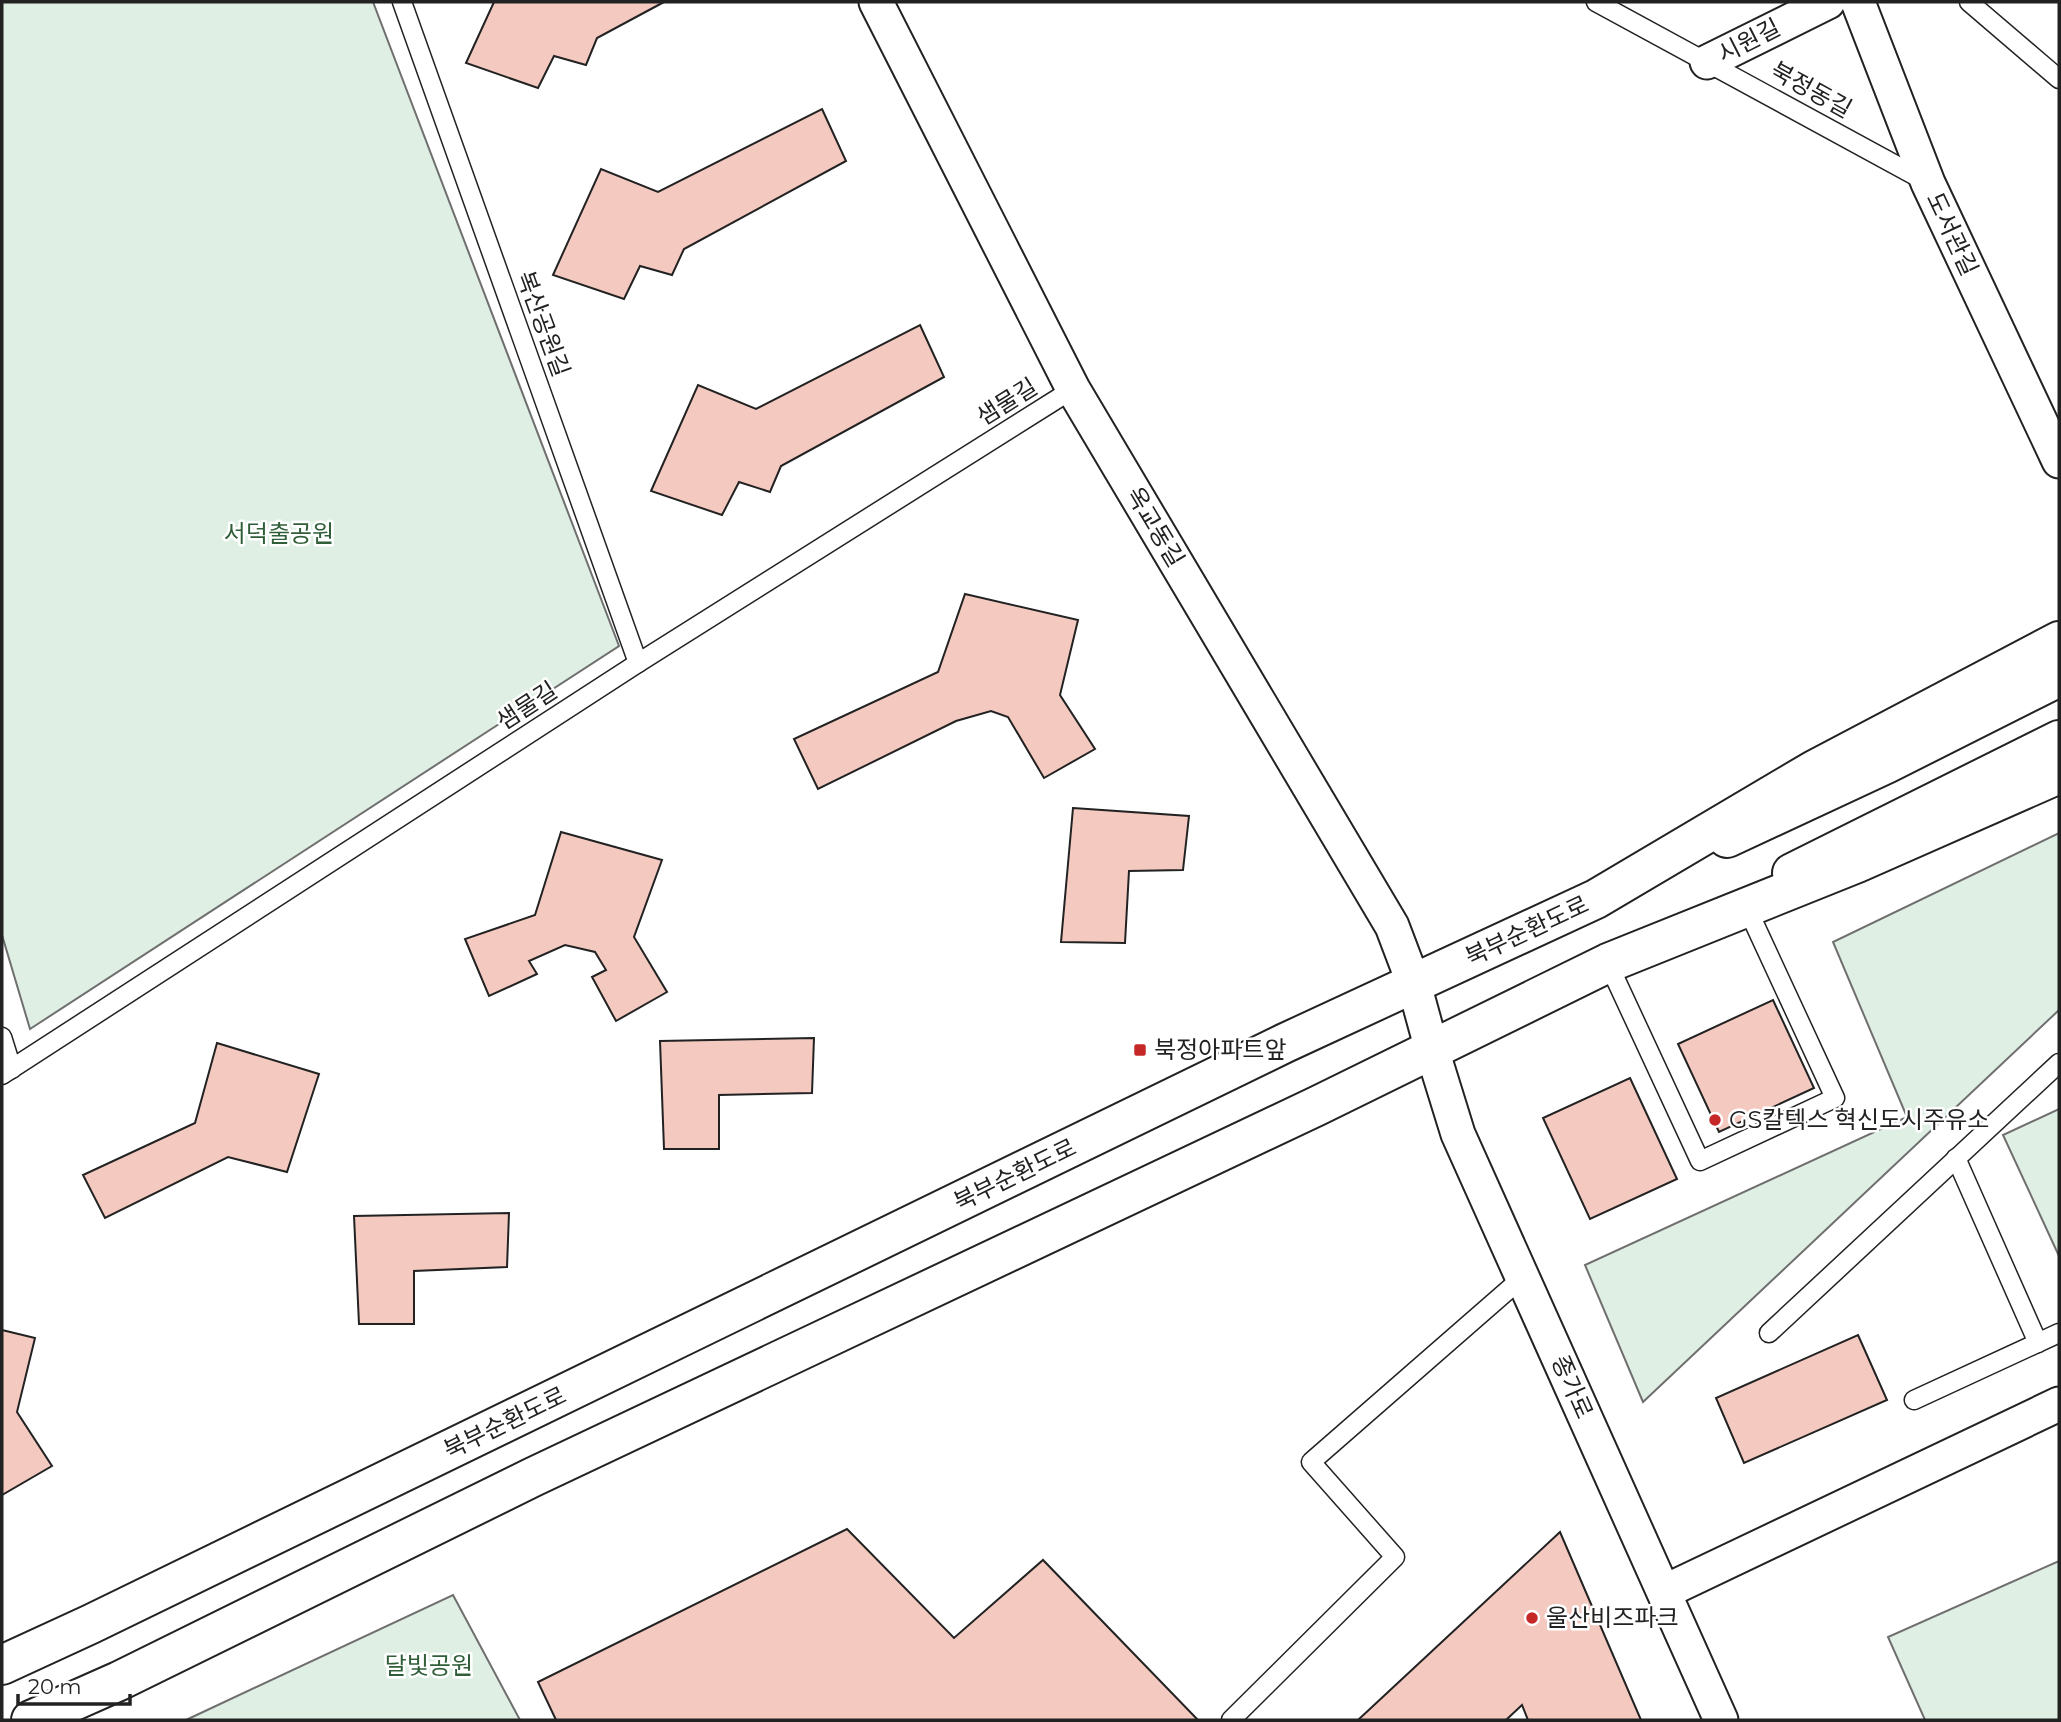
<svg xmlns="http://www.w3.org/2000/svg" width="2061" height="1722" font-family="Montserrat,'Noto Sans KR',sans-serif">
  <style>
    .green { fill: #e0efe3; stroke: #6f6f6f; stroke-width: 2 }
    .building { fill: #f3c9c0; stroke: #222; stroke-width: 2 }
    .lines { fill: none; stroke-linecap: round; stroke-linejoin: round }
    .lane-casing { stroke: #222; stroke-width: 21 }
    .street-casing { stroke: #222; stroke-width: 37 }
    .secondary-casing { stroke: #222; stroke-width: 42 }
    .primary-casing { stroke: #222; stroke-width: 42 }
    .lane { stroke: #fff; stroke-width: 18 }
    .street { stroke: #fff; stroke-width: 33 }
    .secondary { stroke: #fff; stroke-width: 38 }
    .primary { stroke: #fff; stroke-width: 38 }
    .poi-dot { fill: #c62828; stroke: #fff; stroke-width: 2.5 }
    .labels { text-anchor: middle; stroke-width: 5; stroke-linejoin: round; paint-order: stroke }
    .street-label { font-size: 24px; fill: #222; stroke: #fff }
    .park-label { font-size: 24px; fill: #2f5e38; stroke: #fff }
    .poi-label { font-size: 24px; fill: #222; stroke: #fff; text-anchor: start }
  </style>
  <rect width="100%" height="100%" fill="#fff"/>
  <g class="green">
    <polygon points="2,2 373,2 619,646 30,1029 2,935"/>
    <polygon points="2059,833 2059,1010 1643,1402 1585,1265 1907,1117 1833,942"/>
    <polygon points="2059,1109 2059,1256 2003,1135"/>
    <polygon points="2059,1561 2059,1720 1925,1720 1888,1637"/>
    <polygon points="453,1595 520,1720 186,1720"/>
  </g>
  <g class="building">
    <polygon points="494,2 664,2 597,38 586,65 554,56 538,88 466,63"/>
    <polygon points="822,109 846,161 684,249 672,275 640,266 624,299 553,275 601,169 658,192"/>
    <polygon points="920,325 944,377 781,466 770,492 739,482 722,515 651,491 698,385 756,409"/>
    <polygon points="965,594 1078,620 1060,695 1095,749 1044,778 1008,717 991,711 956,721 818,789 794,739 938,672"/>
    <polygon points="1073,808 1189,816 1183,870 1129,871 1125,943 1061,942"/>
    <polygon points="561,832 662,860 634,937 667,992 616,1021 592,977 606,970 595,952 565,945 529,961 537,974 489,996 465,939 535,915"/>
    <polygon points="1773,1000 1814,1088 1719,1132 1678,1044"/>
    <polygon points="814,1038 812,1093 719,1095 719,1149 664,1149 660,1041"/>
    <polygon points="217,1043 319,1074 287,1172 228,1157 105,1218 83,1175 195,1123"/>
    <polygon points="1630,1078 1677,1179 1590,1219 1543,1118"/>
    <polygon points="509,1213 507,1267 414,1271 414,1324 359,1324 354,1216"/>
    <polygon points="2,1330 35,1338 17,1412 52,1466 2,1495"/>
    <polygon points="1858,1335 1887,1400 1744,1463 1716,1398"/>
    <polygon points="847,1529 954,1638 1043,1560 1198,1720 556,1720 538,1682"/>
    <polygon points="1560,1532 1641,1720 1528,1720 1522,1705 1506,1720 1358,1720"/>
  </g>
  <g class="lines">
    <g class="lane-casing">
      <g id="lane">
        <polyline points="402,2 638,663"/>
        <polyline points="1596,2 1925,181"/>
        <polyline points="1969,2 2059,79"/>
        <polyline points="1608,963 1700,1161 1835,1098 1747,908"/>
        <polyline points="2,1037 12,1069"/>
        <polyline points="2,1075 638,663 1073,389"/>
        <polyline points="1956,1158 2038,1343"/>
        <polyline points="1769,1333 2059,1063"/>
        <polyline points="1914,1400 2059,1333"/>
        <polyline points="1231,1720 1395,1557 1311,1462 1523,1277"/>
      </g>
    </g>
    <g class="street-casing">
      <g id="street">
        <polyline points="876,2 1073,389 1392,926 1414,984 1432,1050 1458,1134 1721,1720"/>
        <polyline points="1858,2 1928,183 2059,461"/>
        <polyline points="1707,62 1828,2"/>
        <polyline points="1664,1592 2059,1404"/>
      </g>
    </g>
    <g class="secondary-casing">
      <g id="secondary">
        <polyline points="1727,838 1886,764 2059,677"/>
        <polyline points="1792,873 2059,740"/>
      </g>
    </g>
    <g class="primary-casing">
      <g id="primary">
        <polyline points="2,1665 91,1624 1285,1043 1596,899 1814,770 2059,641"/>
        <polyline points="31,1720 119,1681 533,1477 1317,1106 1608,963 1857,863 2059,774"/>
      </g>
    </g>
    <use href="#lane" class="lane"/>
    <use href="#street" class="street"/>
    <use href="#secondary" class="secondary"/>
    <use href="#primary" class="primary"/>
  </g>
  <g class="poi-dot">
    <rect x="1133" y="1043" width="14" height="14" rx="3.5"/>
    <circle cx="1715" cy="1120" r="7"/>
    <circle cx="1532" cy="1618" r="7"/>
  </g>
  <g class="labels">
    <g class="street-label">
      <text transform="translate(1749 41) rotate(-27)" y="8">시원길</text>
      <text transform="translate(1811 90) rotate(29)" y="8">북정동길</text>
      <text transform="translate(1952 234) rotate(65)" y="8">도서관길</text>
      <text transform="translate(543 324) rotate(70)" y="8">복산공원길</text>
      <text transform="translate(1007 402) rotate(-32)" y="8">샘물길</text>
      <text transform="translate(1155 527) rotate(59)" y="8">옥교동길</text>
      <text transform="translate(527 706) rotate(-33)" y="8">샘물길</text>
      <text transform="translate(1527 931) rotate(-25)" y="8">북부순환도로</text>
      <text transform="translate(1015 1175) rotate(-26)" y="8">북부순환도로</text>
      <text transform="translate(1572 1387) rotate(66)" y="8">종가로</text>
      <text transform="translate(505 1423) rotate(-26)" y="8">북부순환도로</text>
    </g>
    <g class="park-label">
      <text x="279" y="542">서덕출공원</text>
      <text x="429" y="1674">달빛공원</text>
    </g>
    <g class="poi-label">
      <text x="1154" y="1058">북정아파트앞</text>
      <text x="1729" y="1128">GS칼텍스 혁신도시주유소</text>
      <text x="1546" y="1626">울산비즈파크</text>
    </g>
  </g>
  <rect width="2061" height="1722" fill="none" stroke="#222222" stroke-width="7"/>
  <path d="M18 1694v10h112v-10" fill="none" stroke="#222222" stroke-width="3.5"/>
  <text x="28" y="1694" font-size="21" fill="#222222" stroke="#ffffff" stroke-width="5" paint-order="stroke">20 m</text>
</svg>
